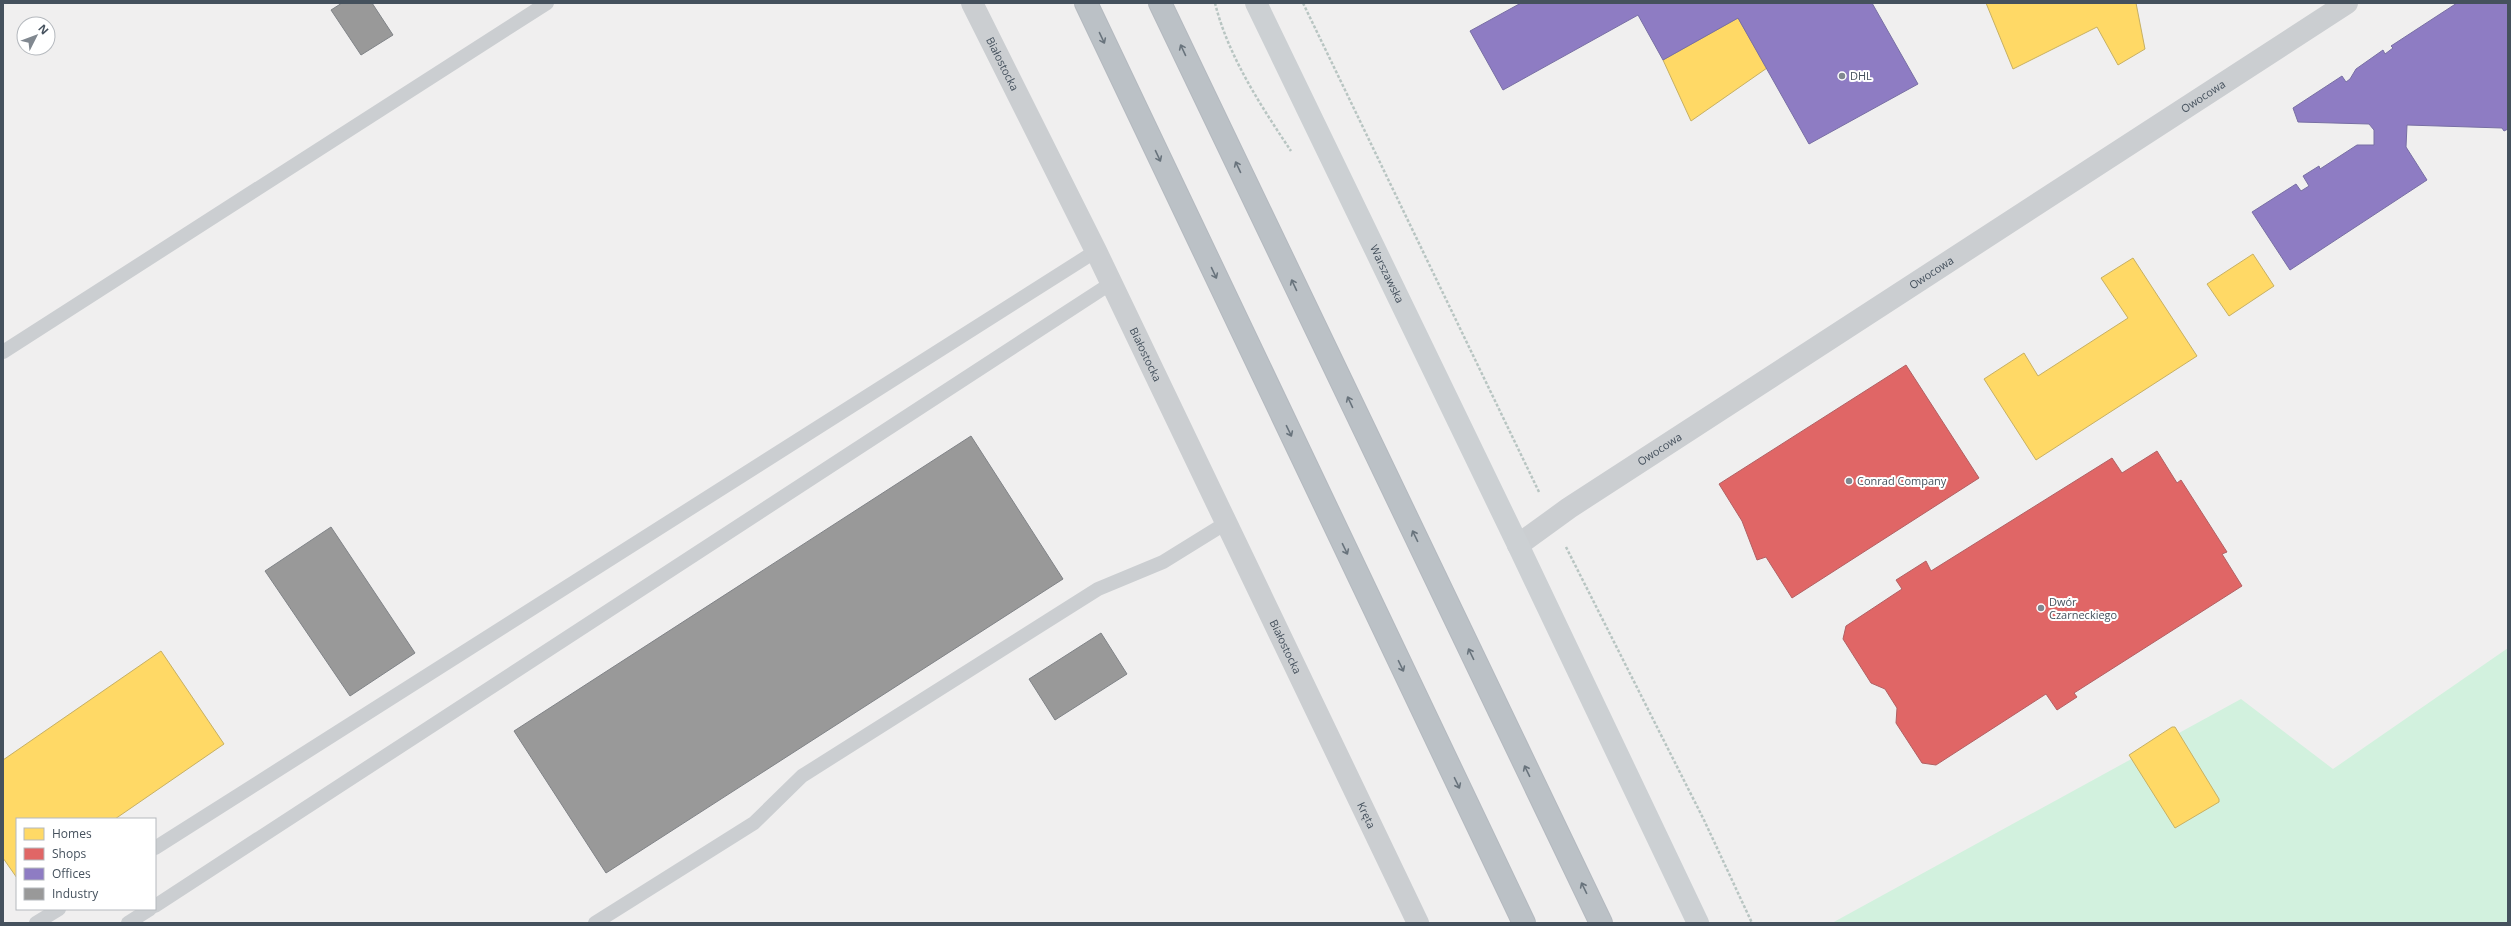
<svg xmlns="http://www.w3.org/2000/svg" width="2511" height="926" font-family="'Open Sans',sans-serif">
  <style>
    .green { fill: #d2f1de }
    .homes { fill: #ffd966; stroke: #c7b063 }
    .shops { fill: #e06666; stroke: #b26063 }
    .offices { fill: #8e7cc3; stroke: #786fa4 }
    .industry { fill: #999; stroke: #808387 }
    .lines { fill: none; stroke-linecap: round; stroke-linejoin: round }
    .highway-casing { stroke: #b4b9bf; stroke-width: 24 }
    .path { stroke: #b8c5c2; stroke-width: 2.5; stroke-dasharray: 3 2; stroke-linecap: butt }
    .lane { stroke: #cbced1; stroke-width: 14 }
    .street { stroke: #cbced1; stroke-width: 22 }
    .secondary { stroke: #ccd0d3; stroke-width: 22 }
    .highway { stroke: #bbc1c6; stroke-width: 22 }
    .oneway { stroke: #68737c }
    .poi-dot { fill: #818890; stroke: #fff; stroke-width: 1.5 }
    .labels { text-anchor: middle; stroke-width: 4; stroke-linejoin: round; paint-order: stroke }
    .street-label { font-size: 11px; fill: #45515d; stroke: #fff }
    .poi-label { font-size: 11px; fill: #45515d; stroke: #fff; text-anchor: start }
  </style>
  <rect width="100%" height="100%" fill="#f0efef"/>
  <polygon class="green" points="2508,648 2508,923 1832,923 2241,699 2333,769"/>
  <g class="homes">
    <polygon points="1986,3 2136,3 2145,49 2118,65 2097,27 2013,69"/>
    <polygon points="1738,18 1767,68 1691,121 1663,60"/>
    <polygon points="2253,254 2274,286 2229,316 2207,284"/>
    <polygon points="2133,258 2197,356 2036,460 1984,379 2024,353 2038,376 2128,318 2101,278"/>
    <polygon points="161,651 224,744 115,819 17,819 17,878 3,858 3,760"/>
    <polygon points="2172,727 2175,727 2219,799 2219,802 2175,828 2129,755"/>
  </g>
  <g class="shops">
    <polygon points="1906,365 1979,478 1792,598 1766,557 1757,560 1742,521 1719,484"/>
    <polygon points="2157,451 2177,483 2181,480 2227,552 2222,554 2242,586 2074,693 2077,697 2057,710 2046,694 1936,765 1922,763 1896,723 1897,708 1885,689 1871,683 1843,639 1846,626 1902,589 1896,580 1926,561 1931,571 2112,458 2122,473"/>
  </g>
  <g class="offices">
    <polygon points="1521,3 1872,3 1918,84 1809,144 1738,18 1663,60 1638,15 1503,90 1470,31"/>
    <polygon points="2457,3 2508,3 2508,129 2504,131 2502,128 2407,125 2406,147 2427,180 2290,270 2252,212 2296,184 2301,191 2309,186 2303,176 2319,166 2320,169 2357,145 2374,145 2374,130 2369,124 2298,122 2293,108 2342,76 2346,82 2350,79 2356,69 2383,50 2385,54 2393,48 2391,46"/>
  </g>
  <g class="industry">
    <polygon points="342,3 372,3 393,35 361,55 331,10"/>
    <polygon points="971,436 1063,579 606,873 514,731"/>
    <polygon points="331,527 415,653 350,696 265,571"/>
    <polygon points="1101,633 1127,674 1055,720 1029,679"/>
  </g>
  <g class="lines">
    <g class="highway-casing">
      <g id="highway">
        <polyline points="1086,3 1524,923"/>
        <polyline points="1160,3 1601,923"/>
      </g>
    </g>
    <g class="path">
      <path d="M1215 3C1228 56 1261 106 1291 151"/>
      <polyline points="1303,3 1539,492"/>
      <polyline points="1566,547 1704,820 1752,923"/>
    </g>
    <g class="lane">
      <polyline points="3,352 547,3"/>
      <polyline points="155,848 1096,251"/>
      <polyline points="155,906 1110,284"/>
      <polyline points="36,923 59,909"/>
      <polyline points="128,923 150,909"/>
      <polyline points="595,923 754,823 802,776 1098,589 1163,562 1226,523"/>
    </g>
    <g class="street">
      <path id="s1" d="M972 3 1096 251 1418 923"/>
      <path id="s2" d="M1518 545 1569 508 2347 3"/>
    </g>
    <path class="secondary" id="s3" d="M1256 3 1518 545 1698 923"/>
    <use href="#highway" class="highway"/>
  </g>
  <defs><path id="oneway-shaft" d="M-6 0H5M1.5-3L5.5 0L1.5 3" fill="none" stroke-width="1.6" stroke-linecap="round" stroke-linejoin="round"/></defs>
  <g class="oneway">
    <use href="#oneway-shaft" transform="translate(1102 38) rotate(65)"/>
    <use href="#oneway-shaft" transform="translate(1183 50) rotate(-115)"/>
    <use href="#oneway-shaft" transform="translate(1158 156) rotate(65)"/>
    <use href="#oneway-shaft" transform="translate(1238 167) rotate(-115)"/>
    <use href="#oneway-shaft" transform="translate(1214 273) rotate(65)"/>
    <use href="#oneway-shaft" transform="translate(1294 285) rotate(-115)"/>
    <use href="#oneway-shaft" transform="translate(1350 402) rotate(-115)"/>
    <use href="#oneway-shaft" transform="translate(1289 431) rotate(64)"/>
    <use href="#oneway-shaft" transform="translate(1415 536) rotate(-116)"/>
    <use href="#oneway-shaft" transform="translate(1345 549) rotate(64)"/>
    <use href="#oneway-shaft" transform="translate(1471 654) rotate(-116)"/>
    <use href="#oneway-shaft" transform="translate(1401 666) rotate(64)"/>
    <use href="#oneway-shaft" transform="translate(1527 771) rotate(-116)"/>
    <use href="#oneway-shaft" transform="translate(1457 783) rotate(64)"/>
    <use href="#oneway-shaft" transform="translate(1584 888) rotate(-116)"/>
  </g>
  <g class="poi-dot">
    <circle cx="1842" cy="76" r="4"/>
    <circle cx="1849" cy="481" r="4"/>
    <circle cx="2041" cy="608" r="4"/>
  </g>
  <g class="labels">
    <g class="street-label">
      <text dy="4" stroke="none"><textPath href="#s1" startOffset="68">Białostocka</textPath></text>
      <text dy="4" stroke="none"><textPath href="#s2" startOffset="819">Owocowa</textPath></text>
      <text dy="4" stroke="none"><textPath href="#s2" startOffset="495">Owocowa</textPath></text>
      <text dy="4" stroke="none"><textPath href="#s3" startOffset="301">Warszawska</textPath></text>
      <text dy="4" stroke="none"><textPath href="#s1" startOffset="392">Białostocka</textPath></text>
      <text dy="4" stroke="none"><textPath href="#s2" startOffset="171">Owocowa</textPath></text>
      <text dy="4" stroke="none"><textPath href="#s1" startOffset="716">Białostocka</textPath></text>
      <text dy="4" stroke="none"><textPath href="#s1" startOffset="903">Kręta</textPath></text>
    </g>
    <g class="poi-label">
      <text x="1850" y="80">DHL</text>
      <text x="1857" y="485">Conrad Company</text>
      <text x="2049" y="606">Dwór<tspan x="2049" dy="13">Czarneckiego</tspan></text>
    </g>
  </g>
  <rect width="2511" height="926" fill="none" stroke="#45515d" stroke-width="8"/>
  <rect x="16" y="818" width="140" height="92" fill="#ffffff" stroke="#b5b9be"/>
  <rect x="24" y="828" width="20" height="12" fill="#ffd966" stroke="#b5b9be"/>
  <text x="52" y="838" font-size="12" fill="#45515d">Homes</text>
  <rect x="24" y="848" width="20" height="12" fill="#e06666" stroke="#b5b9be"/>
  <text x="52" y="858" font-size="12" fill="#45515d">Shops</text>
  <rect x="24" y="868" width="20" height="12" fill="#8e7cc3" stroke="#b5b9be"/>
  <text x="52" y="878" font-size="12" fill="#45515d">Offices</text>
  <rect x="24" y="888" width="20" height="12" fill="#999999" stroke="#b5b9be"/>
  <text x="52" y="898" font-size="12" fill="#45515d">Industry</text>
  <g transform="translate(36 36) rotate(48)"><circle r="19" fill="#ffffff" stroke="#b5b9be"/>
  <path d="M0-3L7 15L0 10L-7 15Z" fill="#818890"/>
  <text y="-6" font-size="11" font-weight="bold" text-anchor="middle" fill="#45515d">N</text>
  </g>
</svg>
